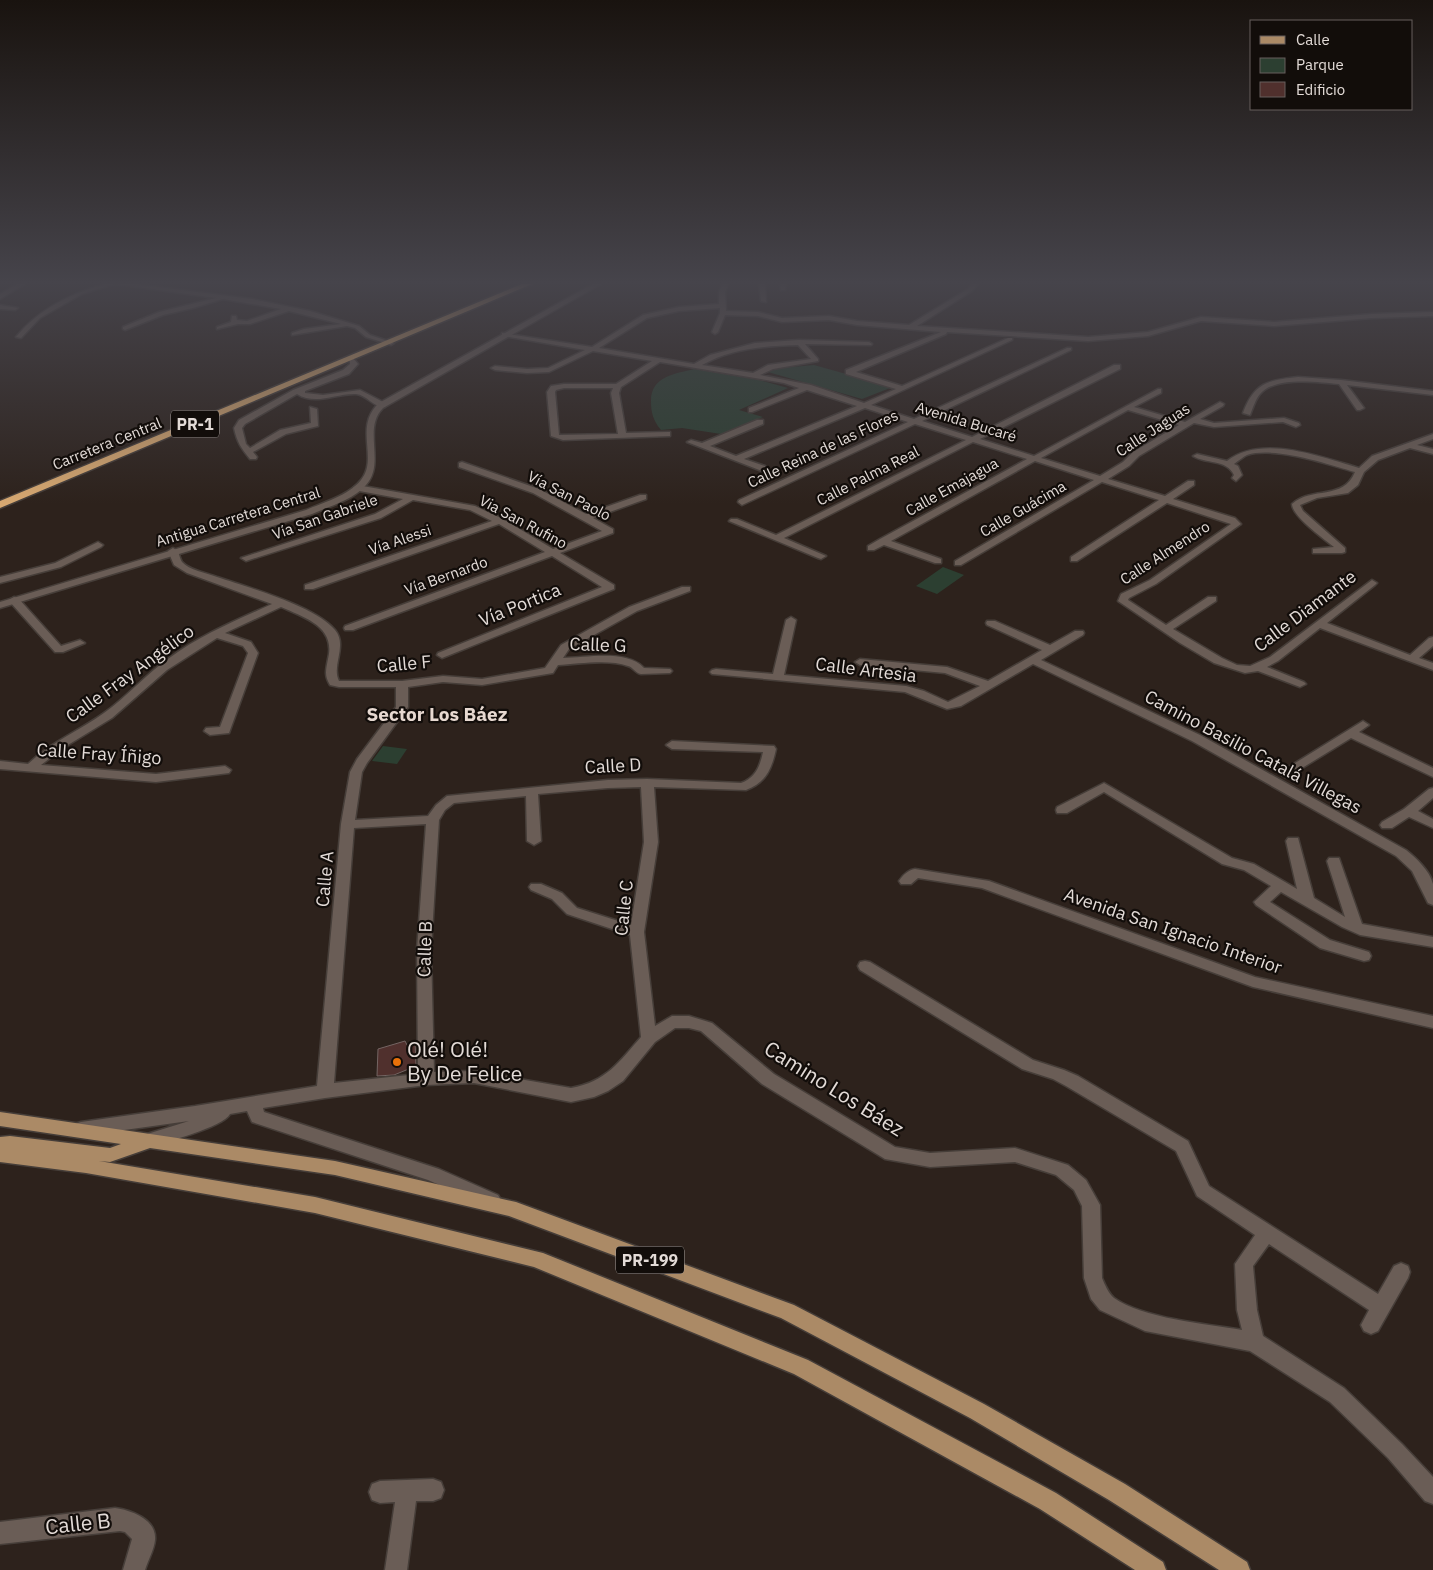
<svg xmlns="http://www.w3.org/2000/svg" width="1433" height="1570" font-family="'IBM Plex Sans',sans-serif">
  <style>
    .green { fill: #2c3f31 }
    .building { fill: #50302d; stroke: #746563 }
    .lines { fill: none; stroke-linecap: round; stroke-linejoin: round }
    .street-casing { stroke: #463e39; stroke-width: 3 }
    .secondary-casing { stroke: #463e39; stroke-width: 3 }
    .primary-casing { stroke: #463e39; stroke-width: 3 }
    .highway-casing { stroke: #463e39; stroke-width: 3 }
    .street { fill: #6a5d56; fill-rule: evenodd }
    .secondary { fill: #6a5d56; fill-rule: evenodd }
    .primary { fill: #ab8a66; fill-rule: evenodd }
    .highway { fill: #d7a871; fill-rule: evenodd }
    .food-dot { fill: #e8710a; stroke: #120d0a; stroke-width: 2 }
    .labels { text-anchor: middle; stroke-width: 4.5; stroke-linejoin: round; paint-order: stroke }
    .far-street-label { font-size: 15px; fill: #e3dbd7; stroke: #120d0a }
    .shield { fill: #120d0a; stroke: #a49d9a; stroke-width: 1 }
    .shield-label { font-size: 16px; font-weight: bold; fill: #e3dbd7 }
    .street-label { font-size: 18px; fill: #e3dbd7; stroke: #120d0a }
    .neighbourhood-label { font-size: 19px; font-weight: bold; fill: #e7d9d1; stroke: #120d0a }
    .near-poi-label { font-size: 21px; fill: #e3dbd7; stroke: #120d0a; text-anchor: start }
    .near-street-label { font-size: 21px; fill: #e3dbd7; stroke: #120d0a }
  </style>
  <rect width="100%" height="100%" fill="#2d221c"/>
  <g class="green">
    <polygon points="814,365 889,386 890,388 862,399 768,372 780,368"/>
    <path d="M694 369 759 380 788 388 739 410 763 417 721 434 682 428 661 430C653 420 651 413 651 401 651 376 675 374 694 369Z"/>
    <polygon points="943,567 964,575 937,594 916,586"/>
    <polygon points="383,746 407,749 397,764 372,761"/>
  </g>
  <polygon class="building" points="405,1041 407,1045 415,1042 416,1066 394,1075 377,1076 378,1049"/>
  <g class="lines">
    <g class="street-casing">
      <g id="street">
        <polygon points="17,284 25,284 0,299 0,294"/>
        <path d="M104 284H114L82 294 40 318 21 338 16 337C39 309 70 294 104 284Z"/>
        <polygon points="116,284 135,284 252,299 310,311 359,326 370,335 394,343 391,345 366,337 355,328 347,326 292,335 292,333 304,329 341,324 289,311 250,324 238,324 217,329 217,327 231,322 232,316 236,316 237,320 247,321 281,309 223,299 193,308 163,315 125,330 123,329 123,327 159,312 216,298"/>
        <path d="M722 284H728L725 292 726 311 758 312 782 318 829 316 857 321 909 325 968 289 972 284H978L972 291 917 326 1088 337 1148 332 1201 317 1274 322 1372 314 1433 312V316L1372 318 1274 326 1201 321 1148 336 1088 341 947 332 946 334 856 372 902 386 1008 338H1012V340L871 405 914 419 1067 348H1071V350L922 421 972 437 1114 365H1120V369L980 439 1034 456 1158 389H1161V393L1134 407 1185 422 1220 402 1224 404 1223 406 1200 419 1214 423 1284 418 1299 423 1300 425 1296 427 1283 422 1214 427 1194 423 1139 456 1129 466 1108 479 1165 496 1188 481H1194V485L1173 499 1235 518 1241 524 1156 584 1129 598 1128 600 1166 625 1208 597H1216V601L1173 629 1222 658 1237 665 1250 666 1270 657 1372 580 1377 583 1375 585 1327 623 1410 655 1429 638 1433 637V646L1419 658 1433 663V670L1320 628 1278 661 1267 667 1304 682 1306 684 1300 687 1258 671 1245 673 1214 663 1180 643 1118 601 1121 594 1150 580 1231 524 1167 503 1077 561H1071V557L1159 500 1102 482 961 565H955V561L1094 480 1035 461 891 541 941 559V563H935L884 545 874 550H868V546L880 539 1027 459 973 442 784 538 826 556 821 559 818 558 729 521 731 519H737L776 535 966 440 915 424 742 505 738 502 739 500 908 422 865 408 744 459 765 466V470L762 471 687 442 691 440 702 443 757 420H763V424L710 446 736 456 857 406 807 390 752 412H749V408L799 388 784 383 660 362 621 387 619 393 626 433 667 432H670V436L563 440 551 436 547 392 551 386 564 384H616L652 361 593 351 549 372 527 373 495 370 491 368 495 366 527 369 548 368 585 350 504 336 502 335V333L592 347 643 315 679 307 719 304V292ZM720 308V313L712 332 715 334 718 332 725 315 758 316 782 322 829 320 857 325 941 332 846 370V374L896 389 864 403 811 385 760 375 773 369 818 361V359L805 344 871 345 872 344 869 342 799 340 755 343 710 355 694 364 599 348 647 318 679 311ZM798 345 811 359 768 365 753 373 702 365C732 348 764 346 798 345ZM564 388H613L611 393 618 434 559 435 555 392 556 390ZM1128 410 1179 425 1133 452 1123 462 1100 476 1041 458Z"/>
        <polygon points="759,284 765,284 766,302 761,301"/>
        <polygon points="780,284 786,284 785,290 781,290"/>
        <polygon points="0,305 18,308 15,310 0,309"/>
        <path d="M349 358H353L358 364 349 374 305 391V393L323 395 360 390 385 403V407C374 408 367 395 356 394 336 393 316 406 297 394L245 424 242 428 246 444 250 448 280 430 311 423 310 407 317 409 318 426 286 434 253 452 257 457 256 459H250C241 448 237 442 234 428L239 420 293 390 343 370 350 364Z"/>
        <path d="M1298 377 1341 380 1433 391V395L1347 385 1364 408 1360 410H1357L1339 384C1318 382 1275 376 1260 394 1255 400 1253 408 1250 415L1243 413C1254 383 1268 380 1298 377Z"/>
        <path d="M1433 434V439L1417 445 1433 449V454L1410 448 1378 460 1364 472 1358 485 1348 493 1317 498 1300 505 1303 511 1345 548V552L1342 553H1313V549L1334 547C1324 539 1292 516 1292 504 1312 486 1343 501 1355 472 1328 464 1274 446 1247 455 1243 457 1238 461 1234 464L1238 466 1242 475 1236 481 1232 478 1234 475C1227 459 1205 464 1193 456L1197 454 1227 461C1262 434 1321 457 1359 468L1372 456Z"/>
        <polygon points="462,462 539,489 586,514 640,495 646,495 646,499 593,518 613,529 613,533 560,553 614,585 614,589 442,658 437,655 438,653 602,587 552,556 353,630 345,630 344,628 345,626 545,552 499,524 313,589 305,589 305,585 492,521 470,510 413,500 381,518 249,560 246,561 241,558 375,514 403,499 354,490 353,488 357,485 475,506 503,519 553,549 602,531 533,493 459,467 459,463"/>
        <polygon points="98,542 103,545 101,547 61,567 0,583 0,577 55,563"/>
        <path d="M173 548 178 551C179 554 180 559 182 562 189 570 206 573 217 577 247 587 315 606 335 630 348 646 331 665 339 681H402L443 676 482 679 545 668 561 645 629 607 682 587H690V591L637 611 569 649 563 658C587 658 626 649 644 668L670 669 672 671 670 673 641 674C635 673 633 667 628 666 609 659 578 664 558 665L553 673 482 685 443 682 408 687V707L367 763 362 772 355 820 428 816 436 805 447 796 608 780 647 779 741 783C755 778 760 767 763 752L672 749 666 745 672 741 774 746 776 749C772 768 766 783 746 790L654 787 658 842 644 932 655 1026 672 1016H689L712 1023 774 1074 895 1147 930 1153 1015 1148 1068 1165 1086 1180 1100 1205 1102 1278C1105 1285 1108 1293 1114 1298 1141 1318 1207 1324 1242 1330L1237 1310 1235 1264 1255 1235 1197 1196 1176 1151 1066 1086 1053 1079 1022 1069 860 970 858 966 860 962 865 961 870 962 1033 1060 1064 1070 1078 1076 1188 1141 1209 1186 1378 1294 1394 1266 1401 1263 1408 1266 1410 1272 1408 1278 1378 1331 1371 1334 1364 1331 1361 1325 1369 1310 1269 1244 1253 1266 1257 1310 1263 1336 1344 1388 1402 1444 1433 1477V1504L1425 1501 1388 1458 1330 1402 1250 1351 1145 1331 1100 1310 1091 1299 1084 1278 1082 1206 1074 1190 1056 1175 1015 1162 930 1167 885 1159 762 1084 701 1031 689 1028H675L655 1042 623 1081 608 1091 594 1097 571 1102 474 1083 426 1085 325 1098 263 1108 264 1112 439 1169 498 1195 501 1200 498 1205 492 1208 428 1180 252 1122 247 1111 230 1114C223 1127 166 1142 150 1147L144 1145 141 1140 144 1135 189 1121 81 1136 75 1134 73 1129 75 1124 81 1122 195 1106 317 1086 341 824 350 772 357 759 396 707V687H339L330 685C324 675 326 670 328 659 336 627 306 618 281 607L225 633 251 642 258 653 229 733 210 735 204 731 206 728 220 727 248 653 243 646 217 638 167 670 112 718 63 748 41 765 156 774 225 766 231 770 229 773 156 782 0 769V761L28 764C51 742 79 731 104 713 127 697 145 675 168 659 200 635 237 620 272 604L187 573 174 565 168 551ZM641 787 644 842 631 925 577 908 562 893 541 884H531L529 887 531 890 552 899 567 914 630 935 641 1037C619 1062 606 1082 571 1088L474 1071 434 1072 431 950 439 820 445 810 454 803 526 796 527 841 534 845 541 841 538 794 608 788ZM426 824 417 950 418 1074 334 1083 354 828Z"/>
        <polygon points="14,597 18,598 61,646 80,640 85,643 63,652 55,652 10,602 9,600"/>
        <path d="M791 617 796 620 784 675 906 686 924 691 948 702 980 686 945 673 860 665 855 662 860 659 947 667 988 681 1042 650 987 625 986 623 987 621H995L1050 645 1075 631H1083L1084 633 1083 635 1041 660 1200 735 1406 850C1416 858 1430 871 1433 884 1433 890 1433 899 1433 905L1428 903 1412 871 1396 856 1192 741 1033 664 961 706 947 709 905 692 712 674 710 672 712 670 716 669 773 674 786 620Z"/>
        <polygon points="1363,721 1369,725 1359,732 1433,768 1433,777 1351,738 1289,776 1285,777 1279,773"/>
        <polygon points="1104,783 1232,858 1254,864 1297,889 1286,841 1288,838 1298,838 1314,898 1345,917 1327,861 1329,858 1339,858 1362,924 1433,937 1433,947 1360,935 1342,927 1281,892 1270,902 1330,940 1369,952 1371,956 1369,960 1364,961 1320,948 1256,905 1254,902 1271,886 1244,870 1222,864 1104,792 1067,813 1057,813 1056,810 1057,807"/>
        <polygon points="1433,788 1433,798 1418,811 1433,819 1433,828 1409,817 1392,828 1382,828 1380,825 1382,822 1404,809 1429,789"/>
        <path d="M915 869 989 881 1255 977 1433 1016V1028L1253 987 982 888 918 878 911 884H901L899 881C903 875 908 870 915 869Z"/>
        <polygon points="433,1479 441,1482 444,1490 441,1498 433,1501 416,1501 407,1570 385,1570 395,1502 380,1503 372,1500 369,1492 372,1484 380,1481"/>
        <path d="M115 1508C130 1510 157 1519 155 1540 154 1550 148 1560 145 1570H123L132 1539 125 1532 120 1531 0 1544V1522Z"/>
      </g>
    </g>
    <g class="secondary-casing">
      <path id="secondary" d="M593 284H601L383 408C362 429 386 463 366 485 353 500 330 506 312 514L0 608V602L306 510C324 502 348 496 361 480 379 458 353 427 379 403Z"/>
    </g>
    <g class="primary-casing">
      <polygon id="primary" points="0,1112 335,1161 516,1202 794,1305 984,1404 1125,1484 1247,1562 1250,1570 1219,1570 1109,1500 970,1418 781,1318 509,1216 335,1175 150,1148 110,1162 99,1161 315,1197 543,1253 808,1360 1056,1493 1163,1562 1166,1570 1135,1570 1040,1509 794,1374 534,1267 315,1213 86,1173 0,1162 0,1137 10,1136 110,1148 121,1144 0,1126"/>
    </g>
    <g class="highway-casing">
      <polygon id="highway" points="522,284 532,284 0,508 0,501"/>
    </g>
    <use href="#street" class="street"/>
    <use href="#secondary" class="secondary"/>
    <use href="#primary" class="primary"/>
    <use href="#highway" class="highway"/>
  </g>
  <linearGradient id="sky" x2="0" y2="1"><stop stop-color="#19130f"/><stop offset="0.56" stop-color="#46444b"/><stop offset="1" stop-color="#46444b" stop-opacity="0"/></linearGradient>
  <rect width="1433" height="504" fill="url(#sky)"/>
  <circle class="food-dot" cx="397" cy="1062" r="5"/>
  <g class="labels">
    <g class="far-street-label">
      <text transform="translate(966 422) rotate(17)" y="5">Avenida Bucaré</text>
      <text transform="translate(1153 430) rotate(-33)" y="5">Calle Jaguas</text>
      <text transform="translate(107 444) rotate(-22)" y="5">Carretera Central</text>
      <text transform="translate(823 449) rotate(-25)" y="5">Calle Reina de las Flores</text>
      <text transform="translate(868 476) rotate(-27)" y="5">Calle Palma Real</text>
      <text transform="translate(952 487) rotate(-29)" y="5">Calle Emajagua</text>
      <text transform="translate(569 496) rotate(27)" y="5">Vía San Paolo</text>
      <text transform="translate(1023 509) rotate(-30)" y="5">Calle Guácima</text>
      <text transform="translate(238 517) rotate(-17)" y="5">Antigua Carretera Central</text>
      <text transform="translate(325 517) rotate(-19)" y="5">Vía San Gabriele</text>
      <text transform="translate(523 522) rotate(28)" y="5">Via San Rufino</text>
      <text transform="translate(400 540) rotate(-19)" y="5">Vía Alessi</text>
      <text transform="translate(1165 553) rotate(-33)" y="5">Calle Almendro</text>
      <text transform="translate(446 576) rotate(-20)" y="5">Vía Bernardo</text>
    </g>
    <g class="shield">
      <rect x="171" y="410.5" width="48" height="27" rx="4"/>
      <rect x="616" y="1246.5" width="68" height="27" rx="4"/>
    </g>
    <g class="shield-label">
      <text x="195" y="430">PR-1</text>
      <text x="650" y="1266">PR-199</text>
    </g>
    <g class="street-label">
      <text transform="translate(520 605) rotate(-22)" y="6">Vía Portica</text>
      <text transform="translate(1305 611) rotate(-37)" y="6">Calle Diamante</text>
      <text transform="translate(598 645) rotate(2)" y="6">Calle G</text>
      <text transform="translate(404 664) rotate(-5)" y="6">Calle F</text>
      <text transform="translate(866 670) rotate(7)" y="6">Calle Artesia</text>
      <text transform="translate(130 674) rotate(-36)" y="6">Calle Fray Angélico</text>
      <text transform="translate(1253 752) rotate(28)" y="6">Camino Basilio Catalá Villegas</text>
      <text transform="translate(99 754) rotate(4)" y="6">Calle Fray Íñigo</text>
      <text transform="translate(613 766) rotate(-3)" y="6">Calle D</text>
      <text transform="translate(325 879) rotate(-85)" y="6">Calle A</text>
      <text transform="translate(624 908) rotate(-84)" y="6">Calle C</text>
      <text transform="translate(1173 931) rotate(19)" y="6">Avenida San Ignacio Interior</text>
      <text transform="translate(425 949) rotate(-88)" y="6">Calle B</text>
    </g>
    <g class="neighbourhood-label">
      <text x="437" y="721">Sector Los Báez</text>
    </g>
    <g class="near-poi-label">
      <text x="407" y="1057">Olé! Olé!<tspan x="407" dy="24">By De Felice</tspan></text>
    </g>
    <g class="near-street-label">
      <text transform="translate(834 1089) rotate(32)" y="7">Camino Los Báez</text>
      <text transform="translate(78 1524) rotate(-6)" y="7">Calle B</text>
    </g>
  </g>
  <rect x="1250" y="20" width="162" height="90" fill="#120d0a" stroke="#665f5c"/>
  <rect x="1260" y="36" width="25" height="8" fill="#ab8a66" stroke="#665f5c"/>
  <text x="1296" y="45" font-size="15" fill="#e3dbd7">Calle</text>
  <rect x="1260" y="58" width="25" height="15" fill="#2c3f31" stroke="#665f5c"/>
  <text x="1296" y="70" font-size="15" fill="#e3dbd7">Parque</text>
  <rect x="1260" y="82" width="25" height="15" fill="#50302d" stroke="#665f5c"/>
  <text x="1296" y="95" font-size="15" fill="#e3dbd7">Edificio</text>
</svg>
